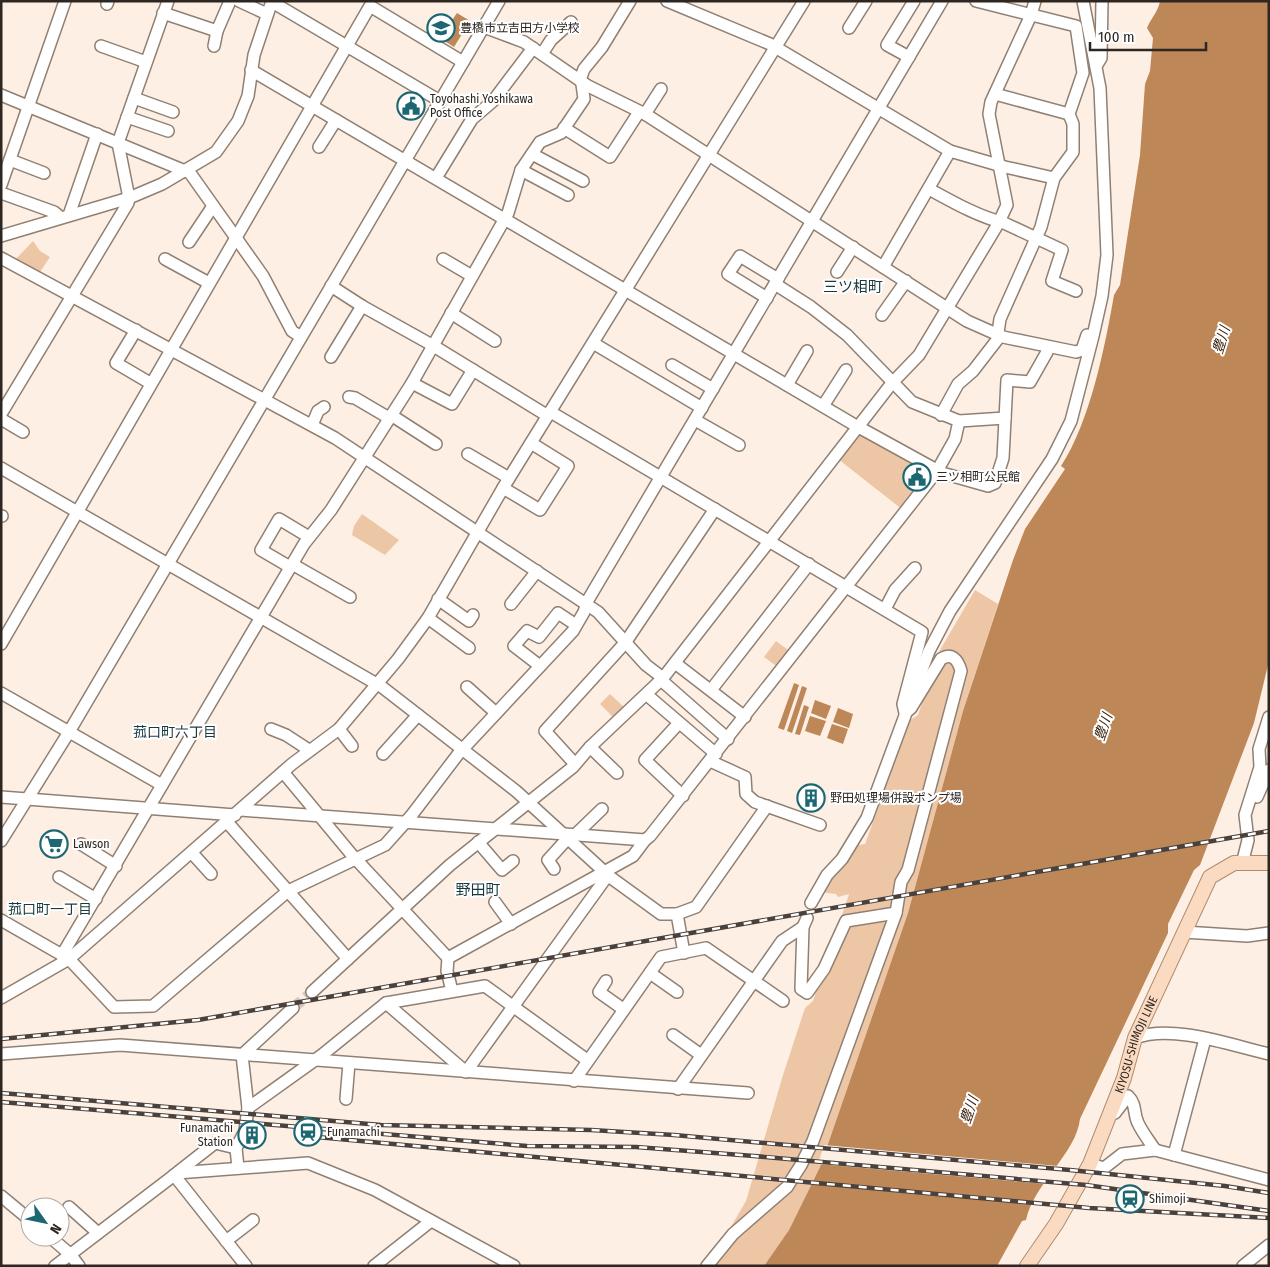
<svg xmlns="http://www.w3.org/2000/svg" width="1270" height="1267" font-family="'Fira Sans Condensed','Noto Sans JP',sans-serif">
  <style>
    .green { fill: #edc6a6 }
    .water { fill: #bd8758 }
    .pier { fill: #feefe4 }
    .lines { fill: none; stroke-linecap: round; stroke-linejoin: round }
    .minor-tunnel { stroke: #d4c7bd; stroke-width: 11; stroke-dasharray: 11 5.5; stroke-linecap: butt }
    .minor-casing { stroke: #908073; stroke-width: 14 }
    .major-casing { stroke: #b08c6f; stroke-width: 16 }
    .minor { stroke: #fff; stroke-width: 11 }
    .major { stroke: #fadbc2; stroke-width: 14 }
    .rail-casing { stroke: #4a413c; stroke-width: 4.5 }
    .rail { stroke: #fff; stroke-width: 2.5; stroke-dasharray: 8; stroke-linecap: butt }
    .labels { text-anchor: middle; stroke-width: 4; stroke-linejoin: round; paint-order: stroke }
    .poi-label { font-size: 12px; fill: #2d2621; stroke: #fff; text-anchor: start }
    .street-label { font-size: 12px; fill: #2d2621; stroke: #fff }
    .water-label { font-size: 14px; font-style: italic; fill: #3e2611; stroke: #fff }
    .neighbourhood-label { font-size: 14px; fill: #193a40; stroke: #fff }
    .quarter-label { font-size: 15px; fill: #193a40; stroke: #fff }
  </style>
  <rect width="100%" height="100%" fill="#feefe4"/>
  <g class="green">
    <polygon points="33,241 40,251 50,257 38,275 13,262"/>
    <polygon points="860,430 929,471 930,475 903,510 838,459"/>
    <polygon points="362,514 399,540 385,555 352,535 354,526"/>
    <polygon points="975,590 998,604 963,711 908,913 820,1167 789,1230 764,1266 702,1266 729,1230 746,1201 783,1075 805,1008 813,1001 849,894 838,897 836,894 819,892 854,846 865,844 910,720 918,715 940,650"/>
    <polygon points="776,641 791,652 779,668 764,657"/>
    <polygon points="610,694 624,707 614,718 600,704"/>
  </g>
  <g class="water">
    <path d="M1160 1H1269V661L1254 723 1200 865 1194 870 1168 924V933L1080 1119C1076 1154 1034 1183 1026 1220L1022 1221 997 1266H764L789 1230 820 1167 908 913 963 711 1013 560 1025 529 1065 469 1061 466C1090 422 1105 347 1114 295L1120 285 1140 155 1145 84 1150 71 1153 38 1147 28C1151 18 1158 12 1160 1Z"/>
    <polygon points="457,13 470,21 454,47 440,38"/>
    <polygon points="794,683 799,685 784,730 778,728"/>
    <polygon points="802,686 807,688 792,733 787,731"/>
    <polygon points="815,700 831,706 826,719 811,713"/>
    <polygon points="804,705 809,707 800,735 795,734"/>
    <polygon points="838,708 853,714 849,728 833,722"/>
    <polygon points="810,716 826,721 820,736 805,731"/>
    <polygon points="832,724 848,729 843,744 827,738"/>
  </g>
  <polygon class="pier" points="824,1145 1058,1166 1046,1184 818,1164"/>
  <g class="lines">
    <polyline class="minor-tunnel" points="293,1008 312,992"/>
    <g class="minor-casing">
      <g id="minor">
        <polyline points="239,1 267,14"/>
        <polyline points="667,1 770,44 950,151 1005,167 1054,178"/>
        <polyline points="272,2 440,101"/>
        <polyline points="107,4 108,1"/>
        <polyline points="163,13 217,31 230,1"/>
        <polyline points="484,27 524,42 588,86 645,114 967,321 1003,337 1076,352 1082,350 1087,335"/>
        <polyline points="849,28 866,1"/>
        <polyline points="101,46 146,62"/>
        <polyline points="214,46 217,31"/>
        <polyline points="542,54 551,40 571,22"/>
        <polyline points="909,57 887,45 914,1"/>
        <polyline points="1096,66 1101,58 1102,1"/>
        <polyline points="251,70 853,424 942,473 988,486 995,483 1003,458 1007,380 1030,382 1047,352 1048,347"/>
        <polyline points="995,94 1069,114"/>
        <polyline points="1,95 190,173 263,276 292,331 301,337"/>
        <polyline points="134,98 173,112"/>
        <polyline points="645,114 661,89"/>
        <polyline points="127,117 168,131"/>
        <polyline points="564,128 610,157 639,112"/>
        <polyline points="319,147 336,120"/>
        <polyline points="532,154 583,181"/>
        <polyline points="10,160 44,173"/>
        <polyline points="521,170 568,195"/>
        <polyline points="436,178 472,119 493,101 533,48"/>
        <polyline points="1,185 65,1"/>
        <path d="M929 189C953 202 977 216 1004 223L1062 250 1052 281 1076 291"/>
        <polyline points="1,193 54,212 60,217"/>
        <polyline points="69,215 97,134"/>
        <polyline points="1,236 129,198 162,184 216,152 238,121 248,96 254,55 272,1"/>
        <polyline points="189,242 213,206"/>
        <polyline points="1,258 335,438 598,612 646,665 663,678"/>
        <polyline points="165,259 209,283"/>
        <polyline points="443,259 472,276"/>
        <polyline points="883,267 950,151"/>
        <polyline points="837,272 853,247"/>
        <path d="M331 286 362 306 432 345 543 413 554 414 922 632 903 704 905 713 911 708 941 659C952 652 958 660 961 671L908 870 901 882 896 913"/>
        <polyline points="767,298 728,274 740,256 778,279"/>
        <polyline points="451,313 495,341"/>
        <polyline points="882,315 906,281"/>
        <polyline points="136,330 116,363 150,383"/>
        <polyline points="593,343 702,408"/>
        <polyline points="331,357 362,306"/>
        <polyline points="672,365 713,389"/>
        <polyline points="412,383 452,404 473,370"/>
        <polyline points="787,385 807,351"/>
        <polyline points="349,397 355,398 389,418"/>
        <polyline points="823,406 846,370"/>
        <polyline points="1,414 128,203 129,198 118,143 168,1"/>
        <polyline points="391,415 436,444"/>
        <polyline points="941,415 958,384 973,371 997,340 1000,319 1041,227 1054,178 1073,152 1073,124 1069,114 1083,73 1076,26 976,1"/>
        <polyline points="1,419 23,432"/>
        <polyline points="695,420 739,445"/>
        <polyline points="959,421 1005,418"/>
        <polyline points="312,425 318,411 324,407"/>
        <polyline points="468,454 509,478"/>
        <polyline points="1,468 382,687 516,791 610,877 661,914 677,914 696,907 767,806"/>
        <polyline points="503,488 540,510 568,466 531,443"/>
        <polyline points="1,516 2,516"/>
        <polyline points="292,564 350,597"/>
        <polyline points="290,567 261,550 279,519 309,537"/>
        <polyline points="438,599 469,621 473,615"/>
        <polyline points="511,604 537,571"/>
        <polyline points="885,609 895,590 915,568"/>
        <polyline points="428,618 469,648"/>
        <polyline points="1,644 370,6 463,62"/>
        <polyline points="675,663 745,717"/>
        <polyline points="540,666 514,646 527,631 539,637 558,613 576,625"/>
        <polyline points="661,680 728,739"/>
        <polyline points="467,687 496,713"/>
        <polyline points="711,690 809,564"/>
        <polyline points="1,693 162,785"/>
        <polyline points="647,695 716,754"/>
        <polyline points="679,723 645,760 683,796"/>
        <polyline points="271,729 286,735 309,750"/>
        <polyline points="339,729 352,746"/>
        <polyline points="590,747 617,773"/>
        <polyline points="383,754 418,715"/>
        <polyline points="710,761 745,777 746,794 755,802 820,825"/>
        <polyline points="575,764 545,731 625,643 715,509"/>
        <polyline points="283,772 352,855 448,958 633,856 645,840"/>
        <polyline points="1,797 235,815"/>
        <polyline points="1257,797 1269,770"/>
        <polyline points="241,810 645,840 650,836 937,471 955,439 959,421 912,402 847,335 811,307 775,284"/>
        <polyline points="227,822 348,959"/>
        <polyline points="575,835 602,809"/>
        <polyline points="1,841 69,732 499,1"/>
        <polyline points="478,842 502,870 513,861"/>
        <polyline points="81,844 116,866"/>
        <polyline points="192,853 211,874"/>
        <polyline points="1242,864 1248,840 1245,815 1260,767 1259,749 1269,717"/>
        <polyline points="554,869 548,860 568,838"/>
        <polyline points="59,877 96,899"/>
        <polyline points="495,902 511,924"/>
        <polyline points="811,903 827,875 842,859 867,818 929,651 950,611 1052,459 1071,421 1093,336 1102,296 1107,255 1100,88 1083,1"/>
        <polyline points="677,914 684,953"/>
        <polyline points="1,920 69,959 114,1007 153,1006 288,891 385,845 411,816 459,753 573,631 584,612 588,600 942,1"/>
        <polyline points="1184,932 1247,936 1269,933"/>
        <polyline points="62,955 304,544 331,510 412,383 508,213 521,170 540,142 561,133 584,99 581,77 584,69 602,47 630,1"/>
        <polyline points="448,958 447,971 452,991"/>
        <polyline points="650,973 677,992"/>
        <polyline points="606,981 599,992 623,1009"/>
        <polyline points="312,992 450,865 573,767 590,747 663,678 892,383 919,355 998,224 1007,205 989,114 991,102 1031,15 1035,1"/>
        <polyline points="1,998 69,959 292,764 339,729 398,659 428,618 503,488 804,1"/>
        <polyline points="386,1003 466,1072 608,875"/>
        <polyline points="673,1035 701,1055"/>
        <path d="M1135 1038C1173 1024 1230 1045 1269 1054"/>
        <polyline points="1,1054 120,1045 748,1093"/>
        <polyline points="574,1081 661,957 706,948 783,1001"/>
        <polyline points="678,1089 782,941 803,927"/>
        <polyline points="346,1099 349,1063"/>
        <polyline points="248,1108 322,1055 386,1003 485,986 587,1060"/>
        <path d="M1111 1110 1115 1113 1128 1096C1137 1105 1133 1113 1138 1123 1142 1132 1150 1142 1155 1150"/>
        <polyline points="1174,1155 1205,1039"/>
        <polyline points="1090,1164 1104,1168 1122,1154 1155,1150 1269,1180"/>
        <polyline points="238,1168 236,1148 245,1131 248,1108 242,1055 293,1008"/>
        <polyline points="178,1172 215,1143 236,1148"/>
        <polyline points="174,1175 246,1266"/>
        <polyline points="1,1196 30,1220"/>
        <polyline points="69,1207 98,1233"/>
        <polyline points="50,1237 70,1254 79,1266"/>
        <polyline points="226,1241 253,1220"/>
        <polyline points="55,1266 177,1173 308,1163 375,1190 514,1266"/>
        <polyline points="374,1266 431,1221"/>
        <polyline points="707,1266 733,1234 787,1187 801,1165 813,1141 896,913 846,921 824,969 807,993 801,989 803,927 807,918"/>
        <polyline points="1243,1266 1269,1245"/>
      </g>
    </g>
    <g class="major-casing">
      <g id="major">
        <path id="s1" d="M1027 1266 1056 1224 1090 1164 1124 1078 1135 1038 1210 877 1234 863H1269"/>
      </g>
    </g>
    <use href="#minor" class="minor"/>
    <use href="#major" class="major"/>
    <g class="rail-casing">
      <g id="rail">
        <polyline points="1,1039 198,1020 1269,831"/>
        <polyline points="1,1093 381,1125 591,1130 674,1135 1070,1170 1225,1186 1269,1193"/>
        <polyline points="1,1102 527,1146 636,1147 754,1156 1086,1185 1269,1211"/>
        <polyline points="317,1137 1089,1208 1269,1218"/>
      </g>
    </g>
    <use href="#rail" class="rail"/>
  </g>
  <defs>
    <g id="school-ring" transform="scale(1.4375)"><circle r="9.5" fill="#fff" stroke="#1d6773" stroke-width="1.5"/><path d="M0-5L7-2L0 1L-7-2ZM-4 1L0 2.5L4 1V4Q0 6-4 4Z" fill="#1d6773"/></g>
    <g id="civic-ring" transform="scale(1.4375)"><circle r="9.5" fill="#fff" stroke="#1d6773" stroke-width="1.5"/><path d="M-.6-6.5H3V-4.5H.6V-3L4-1V1h2V6H-6V1h2V-1L-.6-3ZM-1.2 2.5V6h2.4V2.5Z" fill="#1d6773"/></g>
    <g id="building-ring" transform="scale(1.4375)"><circle r="9.5" fill="#fff" stroke="#1d6773" stroke-width="1.5"/><path d="M-4-6H4V6H1V3H-1V6H-4ZM-2.5-4.3h1.7v1.8h-1.7ZM.8-4.3h1.7v1.8H.8ZM-2.5-1h1.7V.8h-1.7ZM.8-1h1.7V.8H.8Z" fill="#1d6773"/></g>
    <g id="supermarket-ring" transform="scale(1.4375)"><circle r="9.5" fill="#fff" stroke="#1d6773" stroke-width="1.5"/><path d="M-6-5.5h2.5l.6 2H6L4.5 2H-2.5L-4.4-4H-6ZM-1.5 3.2a1.3 1.3 0 1 0 .1 0ZM3 3.2a1.3 1.3 0 1 0 .1 0Z" fill="#1d6773"/></g>
    <g id="station-ring" transform="scale(1.4375)"><circle r="9.5" fill="#fff" stroke="#1d6773" stroke-width="1.5"/><path d="M-3-6H3Q5-6 5-4V2Q5 4 3 4L4.5 6H3L1.5 4h-3L-3 6H-4.5L-3 4Q-5 4-5 2V-4Q-5-6-3-6ZM-3.5-4v3h7v-3ZM-3.5 1v1.5H-2V1ZM2 1v1.5H3.5V1Z" fill="#1d6773"/></g>
  </defs>
  <g fill-rule="evenodd">
    <use href="#school-ring" x="441" y="28"/>
    <use href="#civic-ring" x="411" y="106"/>
    <use href="#civic-ring" x="917" y="477"/>
    <use href="#building-ring" x="811" y="798"/>
    <use href="#supermarket-ring" x="54" y="844"/>
    <use href="#station-ring" x="308" y="1132"/>
    <use href="#building-ring" x="252" y="1135"/>
    <use href="#station-ring" x="1130" y="1199"/>
  </g>
  <g class="labels">
    <g class="poi-label">
      <text x="460" y="32">豊橋市立吉田方小学校</text>
      <text x="430" y="103">Toyohashi Yoshikawa<tspan x="430" dy="14">Post Office</tspan></text>
      <text x="936" y="481">三ツ相町公民館</text>
      <text x="830" y="802">野田処理場併設ポンプ場</text>
      <text x="73" y="848">Lawson</text>
      <text x="233" y="1132" text-anchor="end">Funamachi<tspan x="233" dy="14">Station</tspan></text>
      <text x="327" y="1136">Funamachi</text>
      <text x="1149" y="1203">Shimoji</text>
    </g>
    <g class="street-label">
      <text dy="4" stroke="none"><textPath href="#s1" startOffset="248">KIYOSU-SHIMOJI LINE</textPath></text>
    </g>
    <g class="water-label">
      <text transform="translate(1221 340) rotate(-73)" y="5">豊川</text>
      <text transform="translate(1103 727) rotate(-71)" y="5">豊川</text>
      <text transform="translate(969 1110) rotate(-71)" y="5">豊川</text>
    </g>
    <g class="neighbourhood-label">
      <text x="175" y="737">菰口町六丁目</text>
      <text x="50" y="914">菰口町一丁目</text>
    </g>
    <g class="quarter-label">
      <text x="853" y="292">三ツ相町</text>
      <text x="478" y="895">野田町</text>
    </g>
  </g>
  <rect width="1270" height="1267" fill="none" stroke="#2d2621" stroke-width="5"/>
  <g transform="translate(45 1222) rotate(123)"><circle r="24" fill="#ffffff" stroke="#aba8a6"/>
  <path d="M0-4L9 19L0 12L-9 19Z" fill="#1d6773"/>
  <text y="-8" font-size="14" font-weight="bold" text-anchor="middle" fill="#2d2621">N</text>
  </g>
  <path d="M1090 42v8h116v-8" fill="none" stroke="#2d2621" stroke-width="2.5"/>
  <text x="1098" y="42" font-size="15" fill="#2d2621" stroke="#ffffff" stroke-width="4" paint-order="stroke">100 m</text>
</svg>
